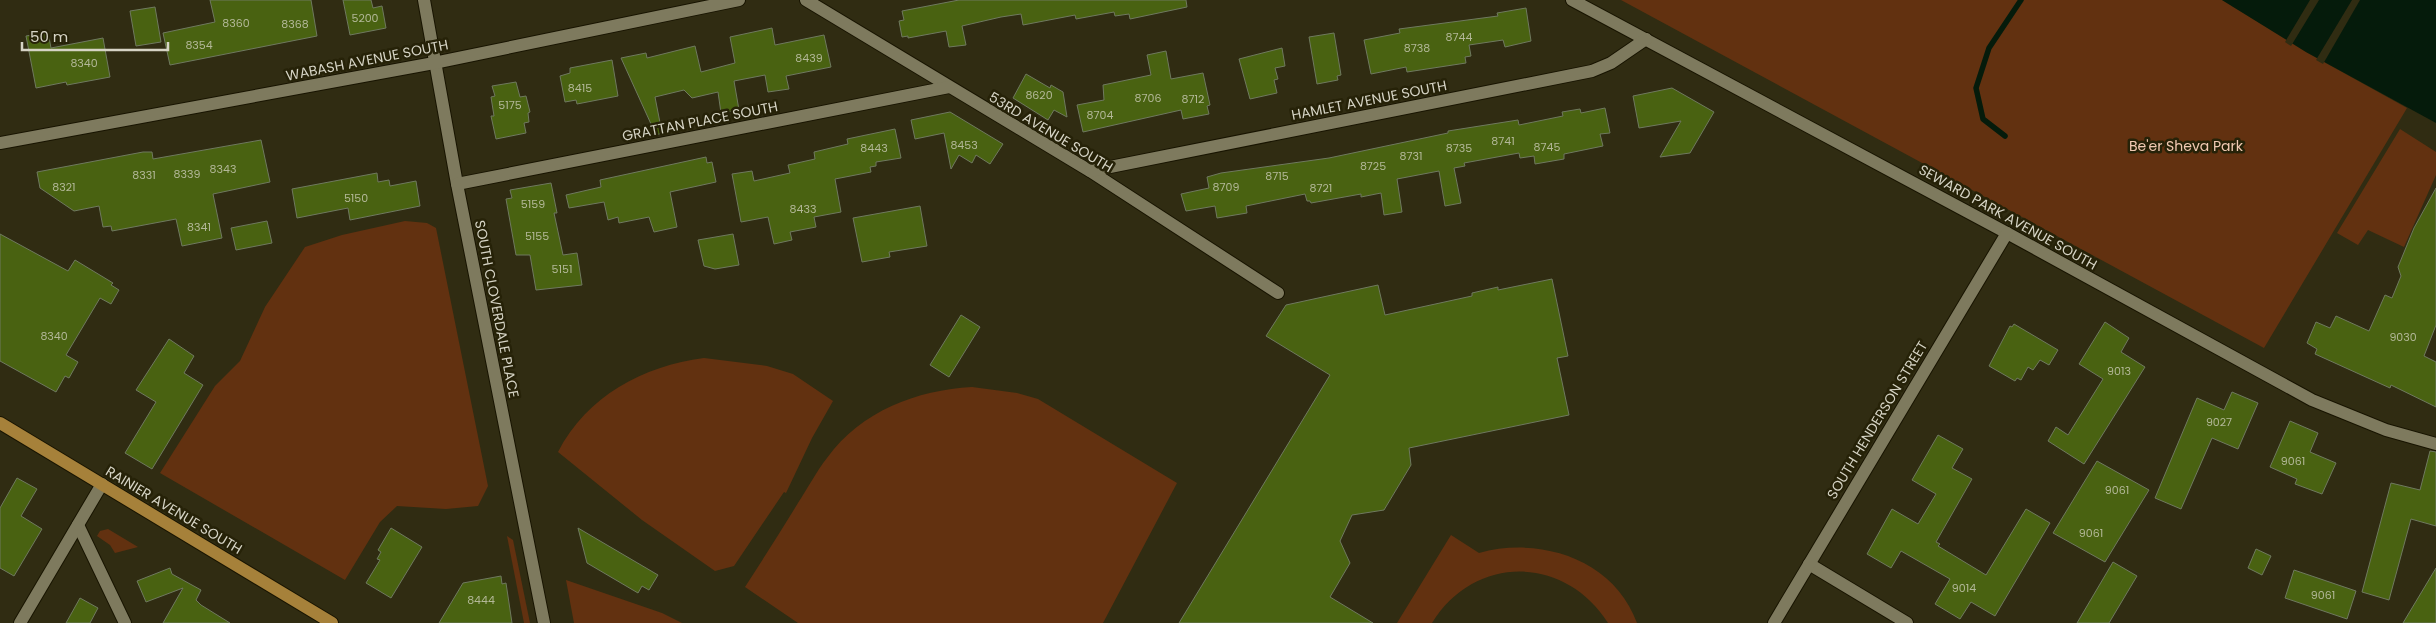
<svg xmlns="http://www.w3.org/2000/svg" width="2436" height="623" font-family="Poppins,sans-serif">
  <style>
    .green { fill: #623110 }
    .water { fill: #051b0b }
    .pier { fill: #302c12 }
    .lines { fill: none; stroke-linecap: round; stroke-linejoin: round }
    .stream { stroke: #051b0b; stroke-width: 5.5 }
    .building { fill: #496211; stroke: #6f795f }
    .minor-casing { stroke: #181400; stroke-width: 14 }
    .major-casing { stroke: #181400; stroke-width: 14 }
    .minor { stroke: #7e7a5e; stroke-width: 12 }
    .major { stroke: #a6813a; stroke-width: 12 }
    .labels { text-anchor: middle; stroke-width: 5; stroke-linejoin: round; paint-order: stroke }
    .number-label { font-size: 11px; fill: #b3b898 }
    .street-label { font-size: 14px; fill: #d6d4c5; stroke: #262208 }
    .park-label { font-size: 14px; fill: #f2cab3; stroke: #262208 }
  </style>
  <rect width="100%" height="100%" fill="#302c12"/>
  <g class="green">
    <polygon points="1621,0 2222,0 2306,52 2407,108 2264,348"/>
    <polygon points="2400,129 2436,152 2436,175 2404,247 2368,230 2358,245 2337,233"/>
    <polygon points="405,221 427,223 436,228 488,486 478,506 446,509 397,506 380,522 345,580 160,473 215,386 240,361 265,307 305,247 342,235"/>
    <path d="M704 358 767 366 793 374 833 401 812 438 786 493 784 492 734 566 715 571 642 520 558 452C587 396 643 366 704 358Z"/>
    <path d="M972 387 1017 393 1038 399 1177 483 1103 623H798L745 587C763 559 781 531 798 503 808 488 816 472 827 458 861 411 917 390 972 387Z"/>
    <polygon points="108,529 138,547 115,553 110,545 97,536 100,531"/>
    <path d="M1451 535 1479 553C1540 536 1614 559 1637 623H1608C1565 555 1475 554 1432 623H1397Z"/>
    <polygon points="507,536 513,540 530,623 524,623"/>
    <polygon points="566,580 662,613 682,623 574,623"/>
  </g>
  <polygon class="water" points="2222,0 2436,0 2436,123 2306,52"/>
  <g class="pier">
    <polygon points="2310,0 2319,0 2291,46 2285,42"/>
    <polygon points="2352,0 2360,0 2323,64 2316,60"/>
  </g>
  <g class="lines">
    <polyline class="stream" points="2005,136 1983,119 1976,88 1989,48 2021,0"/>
  </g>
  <g class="building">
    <polygon points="210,0 311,0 317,36 170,65 163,33 215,22"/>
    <polygon points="343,0 371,0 373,8 382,6 386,28 350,35"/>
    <polygon points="959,0 1186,0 1187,7 1130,19 1129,14 1115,16 1114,12 1076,19 1075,15 1023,25 1021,14 1001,17 962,26 966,45 949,47 946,31 908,38 908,36 902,37 899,21 904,20 902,11"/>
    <polygon points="155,7 161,42 136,46 130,11"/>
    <polygon points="1526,8 1531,41 1505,47 1503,40 1469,45 1471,56 1465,57 1466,63 1407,72 1406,67 1371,74 1364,40 1400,33 1399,29 1498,16 1497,13"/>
    <polygon points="772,28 775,45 824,35 831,67 786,76 789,89 768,92 765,75 734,81 739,110 721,113 718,92 692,98 684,90 655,97 662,133 656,135 621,58 646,53 647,58 695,46 701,72 735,63 730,37"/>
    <polygon points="48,32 51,48 103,38 110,77 67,85 66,82 36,88 26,36"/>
    <polygon points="1334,33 1341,75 1337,76 1338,80 1317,84 1309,37"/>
    <polygon points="1282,48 1285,66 1275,68 1278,79 1274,80 1277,93 1250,99 1239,59"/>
    <polygon points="1166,51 1171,79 1203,73 1210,105 1207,106 1209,114 1183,119 1181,110 1083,132 1077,105 1104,100 1103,85 1151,75 1147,55"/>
    <polygon points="612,60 618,96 577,104 576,100 565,102 560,76 570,73 570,68"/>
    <polygon points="1026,74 1050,88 1051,85 1063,92 1067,117 1054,110 1048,120 1013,98"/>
    <polygon points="516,82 520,97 526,96 530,112 528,113 529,122 524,123 526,133 496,139 491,116 494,116 491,97 495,96 492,86"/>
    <polygon points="1672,88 1714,112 1690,153 1660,157 1681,121 1639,128 1633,96"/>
    <polygon points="1605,108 1610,133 1600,134 1603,146 1564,154 1564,159 1535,164 1534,156 1520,158 1519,153 1464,163 1465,166 1454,168 1461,203 1445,206 1439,171 1397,179 1402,212 1384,215 1381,193 1361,197 1361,194 1311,203 1310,201 1307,201 1305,194 1246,206 1247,213 1217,218 1215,206 1186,211 1181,194 1209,188 1207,177 1221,173 1329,158 1448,133 1448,131 1518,120 1519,125 1563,116 1562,112 1580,109 1581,113"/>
    <polygon points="950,112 1003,144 990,164 976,155 972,163 959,155 951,169 944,133 915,139 911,120"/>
    <polygon points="895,129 901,158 876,162 876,166 870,167 871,172 835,179 841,212 814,217 816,227 790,232 792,240 774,244 768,217 741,222 732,174 752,171 754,181 790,173 788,165 815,159 814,152 848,144 847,139"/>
    <polygon points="261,140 270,182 213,194 222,238 182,246 176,219 112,231 111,226 103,227 99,206 74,211 40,188 37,172 143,152 152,152 153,159"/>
    <polygon points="706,157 707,163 712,162 716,182 670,192 677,227 654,232 649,217 619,223 618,217 608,220 604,202 569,208 566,195 601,187 600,180"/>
    <polygon points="377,173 378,182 389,180 390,186 416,181 420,206 350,220 348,208 297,218 292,189"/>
    <polygon points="551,183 557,213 554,213 563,255 577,253 582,285 536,290 530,255 516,255 506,199 512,198 510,190"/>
    <polygon points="2436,188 2436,325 2424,356 2436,362 2436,407 2391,385 2390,388 2315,354 2317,349 2307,343 2316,322 2330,328 2336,316 2369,331 2385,295 2392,298 2401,276 2398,267 2414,228"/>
    <polygon points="920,206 927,246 889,252 890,257 862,262 853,218"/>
    <polygon points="267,221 272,243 236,250 231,228"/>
    <polygon points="0,234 68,271 75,260 113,283 111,285 119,290 111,304 100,298 66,355 78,362 69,378 65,376 56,392 0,361"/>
    <polygon points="733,234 739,265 715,269 704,266 698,240"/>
    <polygon points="1552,279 1568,356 1557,358 1569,415 1409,448 1411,465 1384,510 1352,515 1340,541 1350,563 1330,597 1373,623 1179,623 1330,375 1266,336 1286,305 1378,285 1385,315 1472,296 1472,293 1498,287 1498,290"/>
    <polygon points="961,315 980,327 949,377 930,365"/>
    <polygon points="2105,322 2129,338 2121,352 2145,367 2084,464 2048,441 2056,427 2068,435 2103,379 2079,364"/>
    <polygon points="2014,324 2058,350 2049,365 2040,360 2033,370 2028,367 2021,380 2017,378 2015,381 1989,366 2010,326 2012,327"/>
    <polygon points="169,339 194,356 184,373 203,385 152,469 125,453 156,402 136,390"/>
    <polygon points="2232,392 2258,403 2238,449 2212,438 2181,509 2155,498 2197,398 2224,410"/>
    <polygon points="2290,421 2318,433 2310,452 2336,463 2322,494 2295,484 2297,479 2270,467"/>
    <polygon points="1938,435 1963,449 1952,468 1972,479 1936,542 1940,544 1938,546 1986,575 2026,509 2050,523 1995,616 1971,602 1960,619 1935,604 1950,579 1901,551 1891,568 1867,554 1892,509 1918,524 1936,494 1912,480"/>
    <polygon points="2430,451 2436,452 2436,526 2411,519 2389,600 2362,592 2391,483 2420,490"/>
    <polygon points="2097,461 2149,490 2105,562 2053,533"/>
    <polygon points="17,478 37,489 21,516 42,529 14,576 0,568 0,508"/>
    <polygon points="391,528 422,547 391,598 366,583 380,560 377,559 381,552 378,550"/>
    <polygon points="578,528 658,575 649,590 642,586 638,593 587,563"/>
    <polygon points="2256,549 2271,556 2262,575 2248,568"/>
    <polygon points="2113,562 2137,576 2109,623 2077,623"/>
    <polygon points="170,568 172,574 201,590 196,600 201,605 230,623 163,623 183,588 146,602 137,581"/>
    <polygon points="2436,568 2436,623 2403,623"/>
    <polygon points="2294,570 2356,591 2347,619 2285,598"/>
    <polygon points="501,576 502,584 506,583 512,623 439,623 463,583"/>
    <polygon points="80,598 98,608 90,623 66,623"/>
  </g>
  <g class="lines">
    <g class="minor-casing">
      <g id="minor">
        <polyline points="424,0 457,184 544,623"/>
        <polyline points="806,0 1090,171 1278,293"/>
        <polyline points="1572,0 2007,233 2312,400 2386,430 2436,444"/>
        <polyline points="0,143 434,63 739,0"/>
        <polyline points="1090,171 1592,71 1611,63 1646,39"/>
        <polyline points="457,184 949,87"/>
        <polyline points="78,525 125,623"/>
        <polyline points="1809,564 1907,623"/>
        <polyline points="20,623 102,484"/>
        <polyline points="1774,623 2007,233"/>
      </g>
    </g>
    <g class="major-casing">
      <polyline id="major" points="0,423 332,623"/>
    </g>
    <use href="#minor" class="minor"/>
    <use href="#major" class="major"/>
  </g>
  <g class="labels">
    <g class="number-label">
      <text x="365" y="22">5200</text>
      <text x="236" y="27">8360</text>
      <text x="295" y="28">8368</text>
      <text x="1459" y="41">8744</text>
      <text x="199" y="49">8354</text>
      <text x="1417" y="52">8738</text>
      <text x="809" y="62">8439</text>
      <text x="84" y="67">8340</text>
      <text x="580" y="92">8415</text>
      <text x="1039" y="99">8620</text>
      <text x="1148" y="102">8706</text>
      <text x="1193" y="103">8712</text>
      <text x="510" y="109">5175</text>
      <text x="1100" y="119">8704</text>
      <text x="1503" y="145">8741</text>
      <text x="964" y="149">8453</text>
      <text x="1547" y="151">8745</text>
      <text x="874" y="152">8443</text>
      <text x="1459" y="152">8735</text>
      <text x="1411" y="160">8731</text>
      <text x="1373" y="170">8725</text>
      <text x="223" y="173">8343</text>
      <text x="187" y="178">8339</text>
      <text x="144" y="179">8331</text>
      <text x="1277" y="180">8715</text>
      <text x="64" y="191">8321</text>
      <text x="1226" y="191">8709</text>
      <text x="1321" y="192">8721</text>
      <text x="356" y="202">5150</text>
      <text x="533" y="208">5159</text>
      <text x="803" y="213">8433</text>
      <text x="199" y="231">8341</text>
      <text x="537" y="240">5155</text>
      <text x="562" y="273">5151</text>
      <text x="54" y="340">8340</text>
      <text x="2403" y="341">9030</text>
      <text x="2119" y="375">9013</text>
      <text x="2219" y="426">9027</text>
      <text x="2293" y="465">9061</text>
      <text x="2117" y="494">9061</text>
      <text x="2091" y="537">9061</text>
      <text x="1964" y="592">9014</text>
      <text x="2323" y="599">9061</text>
      <text x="481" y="604">8444</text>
    </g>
    <g class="street-label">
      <text transform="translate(367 60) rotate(-11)" y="5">WABASH AVENUE SOUTH</text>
      <text transform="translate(1369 100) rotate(-11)" y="5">HAMLET AVENUE SOUTH</text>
      <text transform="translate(700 121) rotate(-11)" y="5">GRATTAN PLACE SOUTH</text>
      <text transform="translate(1051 132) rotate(31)" y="5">53RD AVENUE SOUTH</text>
      <text transform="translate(2008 217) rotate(29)" y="5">SEWARD PARK AVENUE SOUTH</text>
      <text transform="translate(497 309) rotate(79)" y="5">SOUTH CLOVERDALE PLACE</text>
      <text transform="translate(1877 420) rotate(-59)" y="5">SOUTH HENDERSON STREET</text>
      <text transform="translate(174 510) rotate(31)" y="5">RAINIER AVENUE SOUTH</text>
    </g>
    <g class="park-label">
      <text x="2186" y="151">Be'er Sheva Park</text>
    </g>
  </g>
  <path d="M22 42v8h146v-8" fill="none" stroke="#d6d4c5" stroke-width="2.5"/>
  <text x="30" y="42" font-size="15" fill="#d6d4c5" stroke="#262208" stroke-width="4" paint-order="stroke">50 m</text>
</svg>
